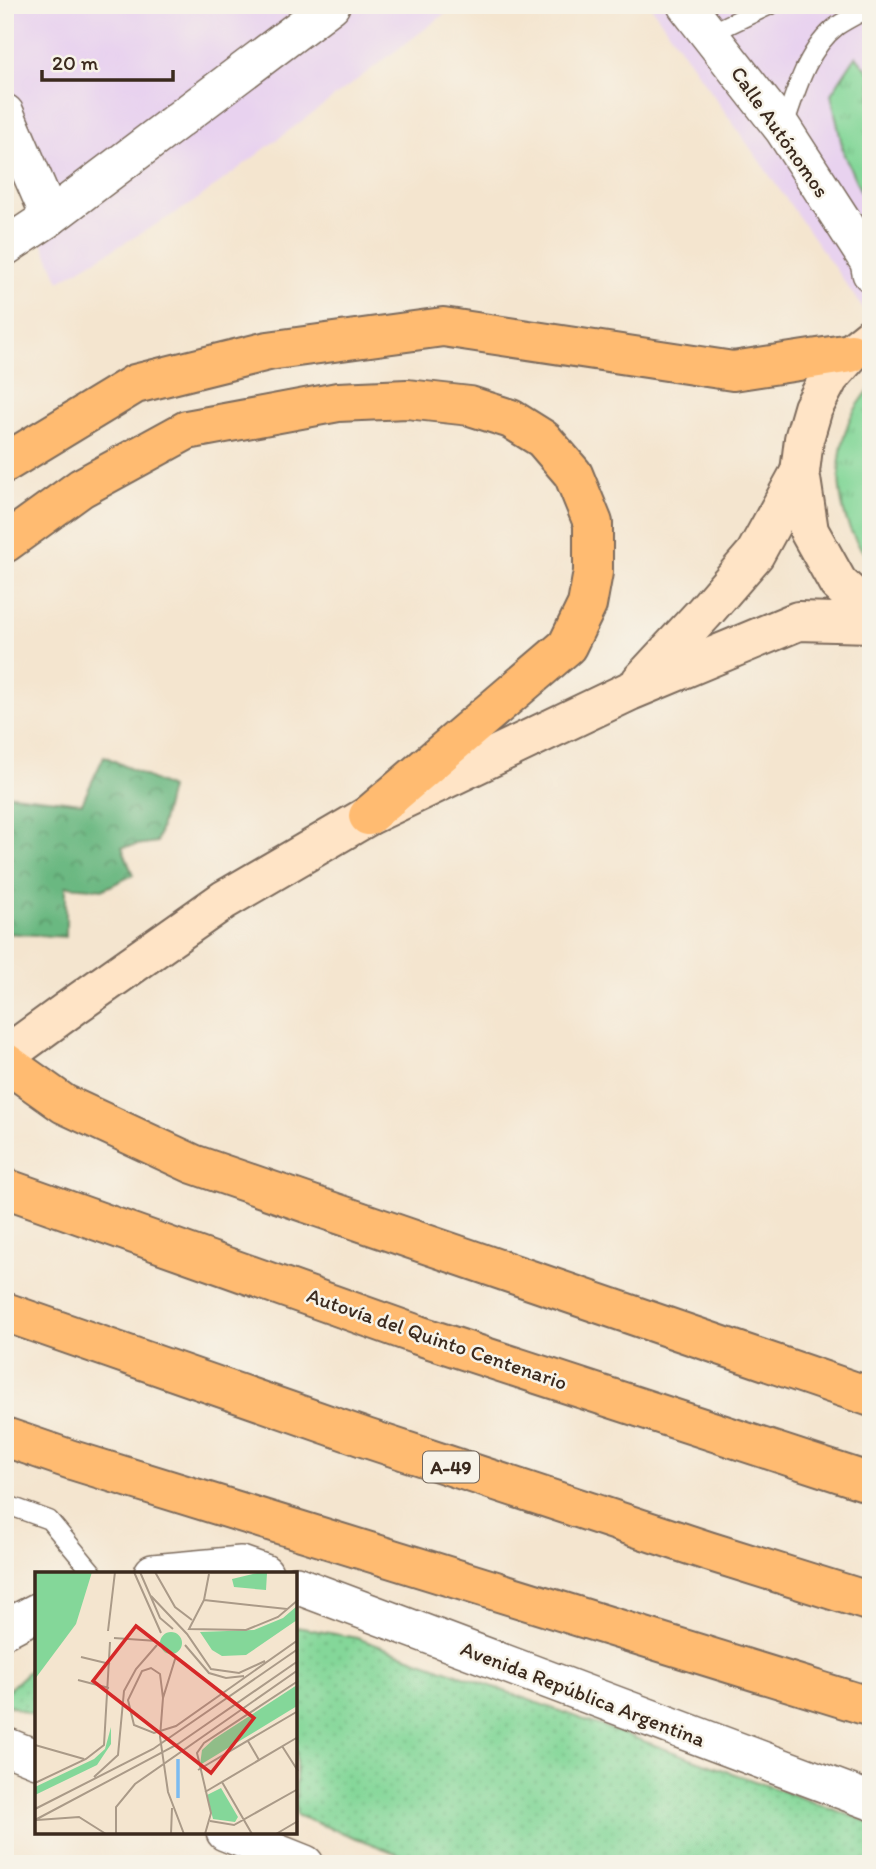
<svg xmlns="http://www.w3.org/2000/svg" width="876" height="1869" font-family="Itim,sans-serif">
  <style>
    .built { fill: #e8d2ef }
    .grass { fill: url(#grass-tufts); stroke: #60805c; stroke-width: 2 }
    .forest { fill: url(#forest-crowns); stroke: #537150; stroke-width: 2 }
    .park { fill: url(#park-dots); stroke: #60805c; stroke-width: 2 }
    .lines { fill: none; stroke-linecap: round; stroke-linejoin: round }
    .service-casing { stroke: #7c6b5c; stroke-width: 21 }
    .minor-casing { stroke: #7c6b5c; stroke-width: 40 }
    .secondary-casing { stroke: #7c6b5c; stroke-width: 42 }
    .motorway-casing { stroke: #7c6b5c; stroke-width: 42 }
    .service { stroke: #fff; stroke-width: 18 }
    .minor { stroke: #fff; stroke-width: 37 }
    .secondary { stroke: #ffe4c6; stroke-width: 38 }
    .motorway { stroke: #ffbb71; stroke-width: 38 }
    .labels { text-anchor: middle; stroke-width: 5; stroke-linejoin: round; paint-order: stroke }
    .shield { fill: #f7f3e8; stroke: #73665b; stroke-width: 2 }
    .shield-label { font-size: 19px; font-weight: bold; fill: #3b2a1e }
    .street-label { font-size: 21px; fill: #3b2a1e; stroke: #f7f3e8 }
    .inset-river { fill: none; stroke: #7cbbf0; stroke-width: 3.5 }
    .inset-road { fill: none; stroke: #aa9a88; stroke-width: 2 }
    .view { fill: #d62828; fill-opacity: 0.15; stroke: #d62828; stroke-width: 3.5 }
    .inset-edge { fill: none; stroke: #3b2a1e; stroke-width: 3.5 }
  </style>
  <defs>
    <pattern id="grass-tufts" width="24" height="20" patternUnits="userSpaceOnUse" patternTransform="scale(1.75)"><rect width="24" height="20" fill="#84d799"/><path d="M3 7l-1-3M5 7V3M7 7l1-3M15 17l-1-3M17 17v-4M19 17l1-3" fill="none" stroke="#73b983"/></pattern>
    <pattern id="forest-crowns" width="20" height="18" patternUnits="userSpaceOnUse" patternTransform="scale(1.75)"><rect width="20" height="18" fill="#6bb881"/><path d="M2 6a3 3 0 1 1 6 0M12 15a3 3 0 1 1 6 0" fill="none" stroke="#599669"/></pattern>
    <pattern id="park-dots" width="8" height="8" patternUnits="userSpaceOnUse" patternTransform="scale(1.75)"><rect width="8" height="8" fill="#84d799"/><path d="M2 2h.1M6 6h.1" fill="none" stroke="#73b983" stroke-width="1.8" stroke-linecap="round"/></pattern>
  </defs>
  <rect width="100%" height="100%" fill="#f7f3e8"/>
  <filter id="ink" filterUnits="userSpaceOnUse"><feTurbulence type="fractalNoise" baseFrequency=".0143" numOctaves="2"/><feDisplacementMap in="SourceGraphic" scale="14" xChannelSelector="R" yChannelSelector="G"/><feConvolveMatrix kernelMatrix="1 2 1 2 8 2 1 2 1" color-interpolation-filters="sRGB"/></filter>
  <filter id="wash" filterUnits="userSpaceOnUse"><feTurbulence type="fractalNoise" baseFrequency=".00686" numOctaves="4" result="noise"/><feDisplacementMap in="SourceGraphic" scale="28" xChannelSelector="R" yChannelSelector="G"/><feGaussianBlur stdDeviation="1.57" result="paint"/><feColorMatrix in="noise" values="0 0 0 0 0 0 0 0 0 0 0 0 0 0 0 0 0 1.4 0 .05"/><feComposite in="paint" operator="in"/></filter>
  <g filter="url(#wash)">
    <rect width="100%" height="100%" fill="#f4e5cf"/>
    <g class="built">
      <polygon points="5,5 457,5 191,204 59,281 5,157"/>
      <polygon points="650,5 871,5 871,315 869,317"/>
    </g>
    <g class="grass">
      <polygon points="856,56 871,74 871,214 844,155 831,94"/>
      <path d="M871 387V561C837 525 832 469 848 424 852 411 863 398 871 387Z"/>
    </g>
    <polygon class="forest" points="104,756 170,788 157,842 122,847 133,875 104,889 66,886 66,937 5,933 5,794 82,803"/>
    <g class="park">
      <polygon points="296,1627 357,1638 871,1823 871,1864 424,1864 296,1815"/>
      <polygon points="37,1663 37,1716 5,1704 5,1693"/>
    </g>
  </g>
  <g filter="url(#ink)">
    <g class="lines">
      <g class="service-casing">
        <g id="service">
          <polyline points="709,34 770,5"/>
          <path d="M783 129C795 94 806 50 837 26 847 19 860 13 871 7"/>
          <polyline points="5,1504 49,1520 93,1573"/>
        </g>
      </g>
      <g class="minor-casing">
        <g id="minor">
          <polyline points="686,5 783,129 869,262 871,273"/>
          <polyline points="5,113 50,217"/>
          <polyline points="5,247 50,217 331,5"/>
          <polyline points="153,1573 241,1565 264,1573"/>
          <polyline points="296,1585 871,1801"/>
          <polyline points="5,1629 37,1612"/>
          <polyline points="5,1746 37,1759"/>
          <polyline points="225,1832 305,1864"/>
        </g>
      </g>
      <g class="secondary-casing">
        <g id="secondary">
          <polyline points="871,337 851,353 829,378 813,408 804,439 800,472 809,531 838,583 871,613"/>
          <polyline points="641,681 704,613 755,554 800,472"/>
          <polyline points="5,1056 75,1005 224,900 368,816 630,691 798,621 871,623"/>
        </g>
      </g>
      <g class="motorway-casing">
        <g id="motorway">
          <polyline points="5,463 135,384 268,351 443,327 733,371 851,353"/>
          <polyline points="5,543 81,488 187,430 338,402 407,399 470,406 511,419 543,439 573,474 593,523 593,572 587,605 567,646 368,816"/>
          <polyline points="5,1062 64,1104 193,1164 871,1397"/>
          <polyline points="5,1188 418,1335 871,1483"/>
          <polyline points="5,1312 366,1438 708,1551 871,1602"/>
          <polyline points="5,1437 72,1460 871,1707"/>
        </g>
      </g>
      <use href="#service" class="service"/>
      <use href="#minor" class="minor"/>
      <use href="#secondary" class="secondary"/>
      <use href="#motorway" class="motorway"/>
    </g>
  </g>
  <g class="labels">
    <rect class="shield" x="423" y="1451.5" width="56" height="31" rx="5"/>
    <g class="shield-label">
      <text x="451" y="1474">A-49</text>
    </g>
    <g class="street-label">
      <text transform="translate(780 132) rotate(55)" y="7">Calle Autónomos</text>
      <text transform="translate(437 1339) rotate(19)" y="7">Autovía del Quinto Centenario</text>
      <text transform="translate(583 1694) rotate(21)" y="7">Avenida República Argentina</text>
    </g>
  </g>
  <g transform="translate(35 1572)">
    <rect width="262" height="262" fill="#f4e5cf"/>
    <path d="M0 0H57L41 52 0 107ZM125 71a11 11 0 1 1 22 0a11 11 0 1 1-22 0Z" fill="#84d799"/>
    <path d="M262 34V48L211 83 187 84 177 78 165 60 219 58 248 46ZM262 113V134L165 193 167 178 179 167ZM76 155V172L62 193 0 223V215L59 187 70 177ZM186 216 203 245 200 250 178 247 172 223Z" fill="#84d799"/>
    <path d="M226 0H244L232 1 231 18 199 15 197 7Z" fill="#84d799"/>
    <path class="inset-river" d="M143 226V187"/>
    <path class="inset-road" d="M99 0 126 61M105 0 125 46 138 57M120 0 140 35 157 48M174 2 169 28 154 57 211 58 243 45 263 28M116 24 152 62 176 97 204 101 230 89M169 28 252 37M73 59 80 0M79 66 122 69M150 73 174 101 191 106 209 104M141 84 128 126 125 165 133 220 149 262M46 85 75 92M43 108 74 116M128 126 125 102 116 96 107 99 93 128 99 153 119 161 141 154 263 68M213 169 224 188M0 173 49 187M247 174 263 199M163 198 263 139M59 205 83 183 89 119 101 97 122 73M187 210 217 262M0 211 51 187 69 173 75 70M170 220 263 165M0 237 118 177 263 77M0 248 143 172 263 89M2 248 44 245 71 262M175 249 199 253 263 217M81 262V235L100 212 263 98M136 262 137 236M170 262 176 241 162 181 169 171 263 109M241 262 263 249"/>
    <path class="view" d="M101 54 219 146 176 201 58 109Z"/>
    <rect width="262" height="262" class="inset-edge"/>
  </g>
  <rect width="876" height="1869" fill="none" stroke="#f7f3e8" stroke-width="28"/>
  <path d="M42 70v10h131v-10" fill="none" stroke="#3b2a1e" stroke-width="3.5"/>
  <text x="52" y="70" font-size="21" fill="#3b2a1e" stroke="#f7f3e8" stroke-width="5" paint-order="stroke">20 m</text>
</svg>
